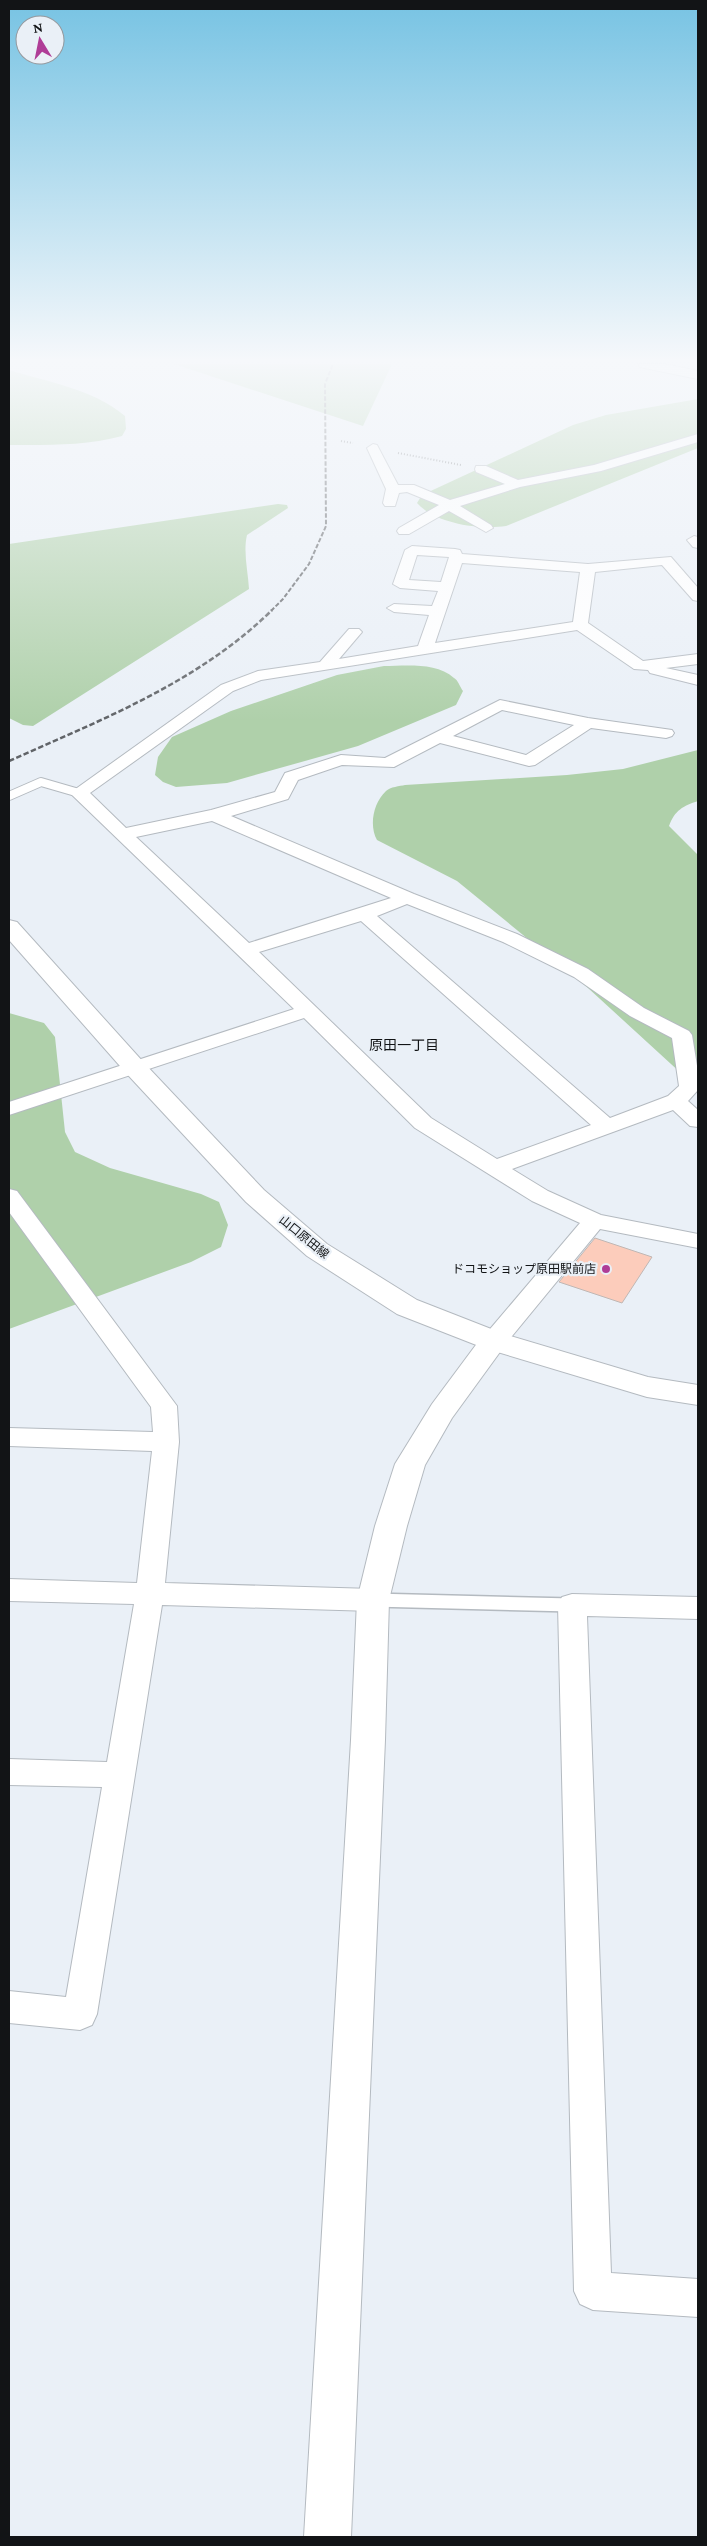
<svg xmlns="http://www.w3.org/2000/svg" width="707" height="2546" font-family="'Crimson Pro','Noto Sans JP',serif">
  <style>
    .green { fill: #afd0aa }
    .building { fill: #fcccbb; stroke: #c0b7b4 }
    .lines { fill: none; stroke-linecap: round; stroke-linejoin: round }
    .service-far1-casing { stroke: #b4bac0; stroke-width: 10 }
    .service-casing { stroke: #b4bac0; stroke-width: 16 }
    .minor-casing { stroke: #b4bac0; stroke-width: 2 }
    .tertiary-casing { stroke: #b4bac0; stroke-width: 2 }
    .secondary-casing { stroke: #b4bac0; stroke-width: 2 }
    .trunk-casing { stroke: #b4bac0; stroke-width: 2 }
    .path { stroke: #82868a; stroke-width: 2; stroke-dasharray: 1 2; stroke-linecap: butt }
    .service-far1 { stroke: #fff; stroke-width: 8 }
    .service { stroke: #fff; stroke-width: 13 }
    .minor { fill: #fff; fill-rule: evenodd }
    .tertiary { fill: #fff; fill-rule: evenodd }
    .secondary { fill: #fff; fill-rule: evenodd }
    .trunk { fill: #fff; fill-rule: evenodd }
    .rail-far1 { stroke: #616468; stroke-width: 2; stroke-dasharray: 4.5 2; stroke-linecap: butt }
    .rail { stroke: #616468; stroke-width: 2.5; stroke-dasharray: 5.5 2.5; stroke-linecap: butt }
    .poi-dot { fill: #af3d97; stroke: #eaf0f7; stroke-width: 2 }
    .labels { text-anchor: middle; stroke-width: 4.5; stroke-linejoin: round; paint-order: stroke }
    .street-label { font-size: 12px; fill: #121416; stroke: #eaf0f7 }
    .poi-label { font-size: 12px; fill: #121416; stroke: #eaf0f7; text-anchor: end }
    .neighbourhood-label { font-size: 14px; fill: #121416; stroke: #eaf0f7 }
  </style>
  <rect width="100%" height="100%" fill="#eaf0f7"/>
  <g class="green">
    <polygon points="174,364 392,364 363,426"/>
    <path d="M9 370C48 382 93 389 125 416L126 429 122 436C85 446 47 445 9 445Z"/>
    <path d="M698 399V448L506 526C480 530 436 524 417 503L422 495 573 425 606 415Z"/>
    <path d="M278 504 287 505 288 508 247 535C243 552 248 571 249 589L33 726 23 725 9 718V544Z"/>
    <path d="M384 666C406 666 436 662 454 678 458 680 460 687 463 691L456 705 358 746 227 783 176 787 163 782 155 775 158 757 172 737 231 711 337 675Z"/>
    <path d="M698 750V801C683 806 675 810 669 826L698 855V1077L683 1075 588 988 457 881 377 840C369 826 373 803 386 791 390 787 400 786 405 785L567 775 623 769Z"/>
    <polygon points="9,1013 44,1023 55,1037 65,1132 75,1152 110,1168 201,1194 219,1202 228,1225 221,1247 191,1262 9,1329"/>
  </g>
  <polygon class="building" points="595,1238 652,1257 622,1303 559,1282"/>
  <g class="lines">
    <g class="service-far1-casing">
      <polyline id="service-far1" points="9,796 41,782 79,793"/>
    </g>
    <g class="service-casing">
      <polyline id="service" points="373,1600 572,1605"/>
    </g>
    <g class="minor-casing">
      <g id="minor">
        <polygon points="698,434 698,442 601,471 520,487 460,506 491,525 493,528 486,532 449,511 409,534 399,534 397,531 399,528 439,505 407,492 399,493 395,506 385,506 383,503 386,489 367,448 373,444 377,445 398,485 414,485 450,500 505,484 476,472 475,469 476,466 486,466 518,480 594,465"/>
        <polygon points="694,536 698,537 698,548 693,547 687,540"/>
        <path d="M412 546 455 549 460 550 462 554 588 564 671 557 698 588V601L693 600 662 565 595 572 588 623 643 661 698 654V664L666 668 698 675V685L650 673 648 670 634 669 577 630 261 680 233 691 90 793 126 828 211 810 275 792 285 773 341 755 385 758 500 700 588 718 672 730 674 733 672 736 666 738 591 728 535 765 529 766 440 743 394 767 342 765 298 780 288 799 231 816 414 894 517 934 588 969 644 1008 689 1031 692 1035 698 1072V1090L688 1101 698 1110V1127L690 1126 673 1110 512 1169 548 1191 601 1215 698 1234V1248L600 1229 503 1347 494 1349 485 1347 482 1341 485 1335 580 1223 532 1201 415 1128 304 1018 9 1115V1102L294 1009 70 793 221 685 258 671 320 662 349 629H359L362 632 339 659 418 646 429 615 394 612 387 608 394 604 432 606 438 591 400 588 393 584 405 550ZM417 555 449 557 441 582 409 580ZM462 563 580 572 573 622 435 643ZM502 710 574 725 526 755 453 736ZM212 821 391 898 249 943 136 837ZM407 904 503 942 574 977 630 1016 672 1038 679 1086 668 1096 610 1118 377 916ZM361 921 591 1125 497 1159 431 1118 259 952Z"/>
        <polygon points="9,1189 17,1191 177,1406 179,1442 165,1583 373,1589 383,1592 387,1600 383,1608 373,1611 162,1605 97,2014 92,2025 80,2030 9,2023 9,1991 66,1997 102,1787 9,1785 9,1759 107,1762 134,1604 9,1601 9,1579 137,1583 152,1451 9,1446 9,1428 153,1432 151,1407 9,1212"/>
        <polygon points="572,1594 698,1597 698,1619 587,1616 611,2273 698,2279 698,2317 593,2310 580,2304 574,2291 558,1605 562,1597"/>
      </g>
    </g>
    <g class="tertiary-casing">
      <polygon id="tertiary" points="494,1331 504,1334 508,1341 452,1418 425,1465 407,1526 389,1600 385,1740 351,2537 304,2537 351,1740 357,1600 375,1526 395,1464 432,1404 484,1334"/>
    </g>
    <g class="secondary-casing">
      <polygon id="secondary" points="9,920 17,922 145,1064 264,1190 327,1244 417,1300 504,1334 648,1377 698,1385 698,1405 647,1397 484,1348 397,1314 307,1256 246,1202 127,1074 9,940"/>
    </g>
    <g class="trunk-casing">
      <polygon id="trunk" points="638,364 665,364 698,371 698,379 640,367"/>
    </g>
    <g class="path">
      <polyline points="341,441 353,443"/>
      <polyline points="398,453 461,465"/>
    </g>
    <use href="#service-far1" class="service-far1"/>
    <use href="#service" class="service"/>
    <use href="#minor" class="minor"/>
    <use href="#tertiary" class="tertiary"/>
    <use href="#secondary" class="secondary"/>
    <use href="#trunk" class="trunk"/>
    <polyline class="rail-far1" points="271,611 283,599 309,564 326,526 325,384 333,364"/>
    <path class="rail" d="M9 761C101 720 199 682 272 610"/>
  </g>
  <linearGradient id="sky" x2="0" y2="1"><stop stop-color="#77c3e3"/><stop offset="0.5" stop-color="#f6f8fb"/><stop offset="1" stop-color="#f6f8fb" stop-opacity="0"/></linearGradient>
  <rect width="707" height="721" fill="url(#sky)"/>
  <circle class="poi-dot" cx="606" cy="1269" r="5"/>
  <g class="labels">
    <g class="street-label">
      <text transform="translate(304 1237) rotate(39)" y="4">山口原田線</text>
    </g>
    <g class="poi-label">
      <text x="596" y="1273">ドコモショップ原田駅前店</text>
    </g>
    <g class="neighbourhood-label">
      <text x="404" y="1050">原田一丁目</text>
    </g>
  </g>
  <rect width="707" height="2546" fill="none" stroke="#121416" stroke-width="20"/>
  <g transform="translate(40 40) rotate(350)"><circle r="24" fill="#eaf0f7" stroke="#94989d"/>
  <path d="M0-4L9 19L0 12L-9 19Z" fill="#af3d97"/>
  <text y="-8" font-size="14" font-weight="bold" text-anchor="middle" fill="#121416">N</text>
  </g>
</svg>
